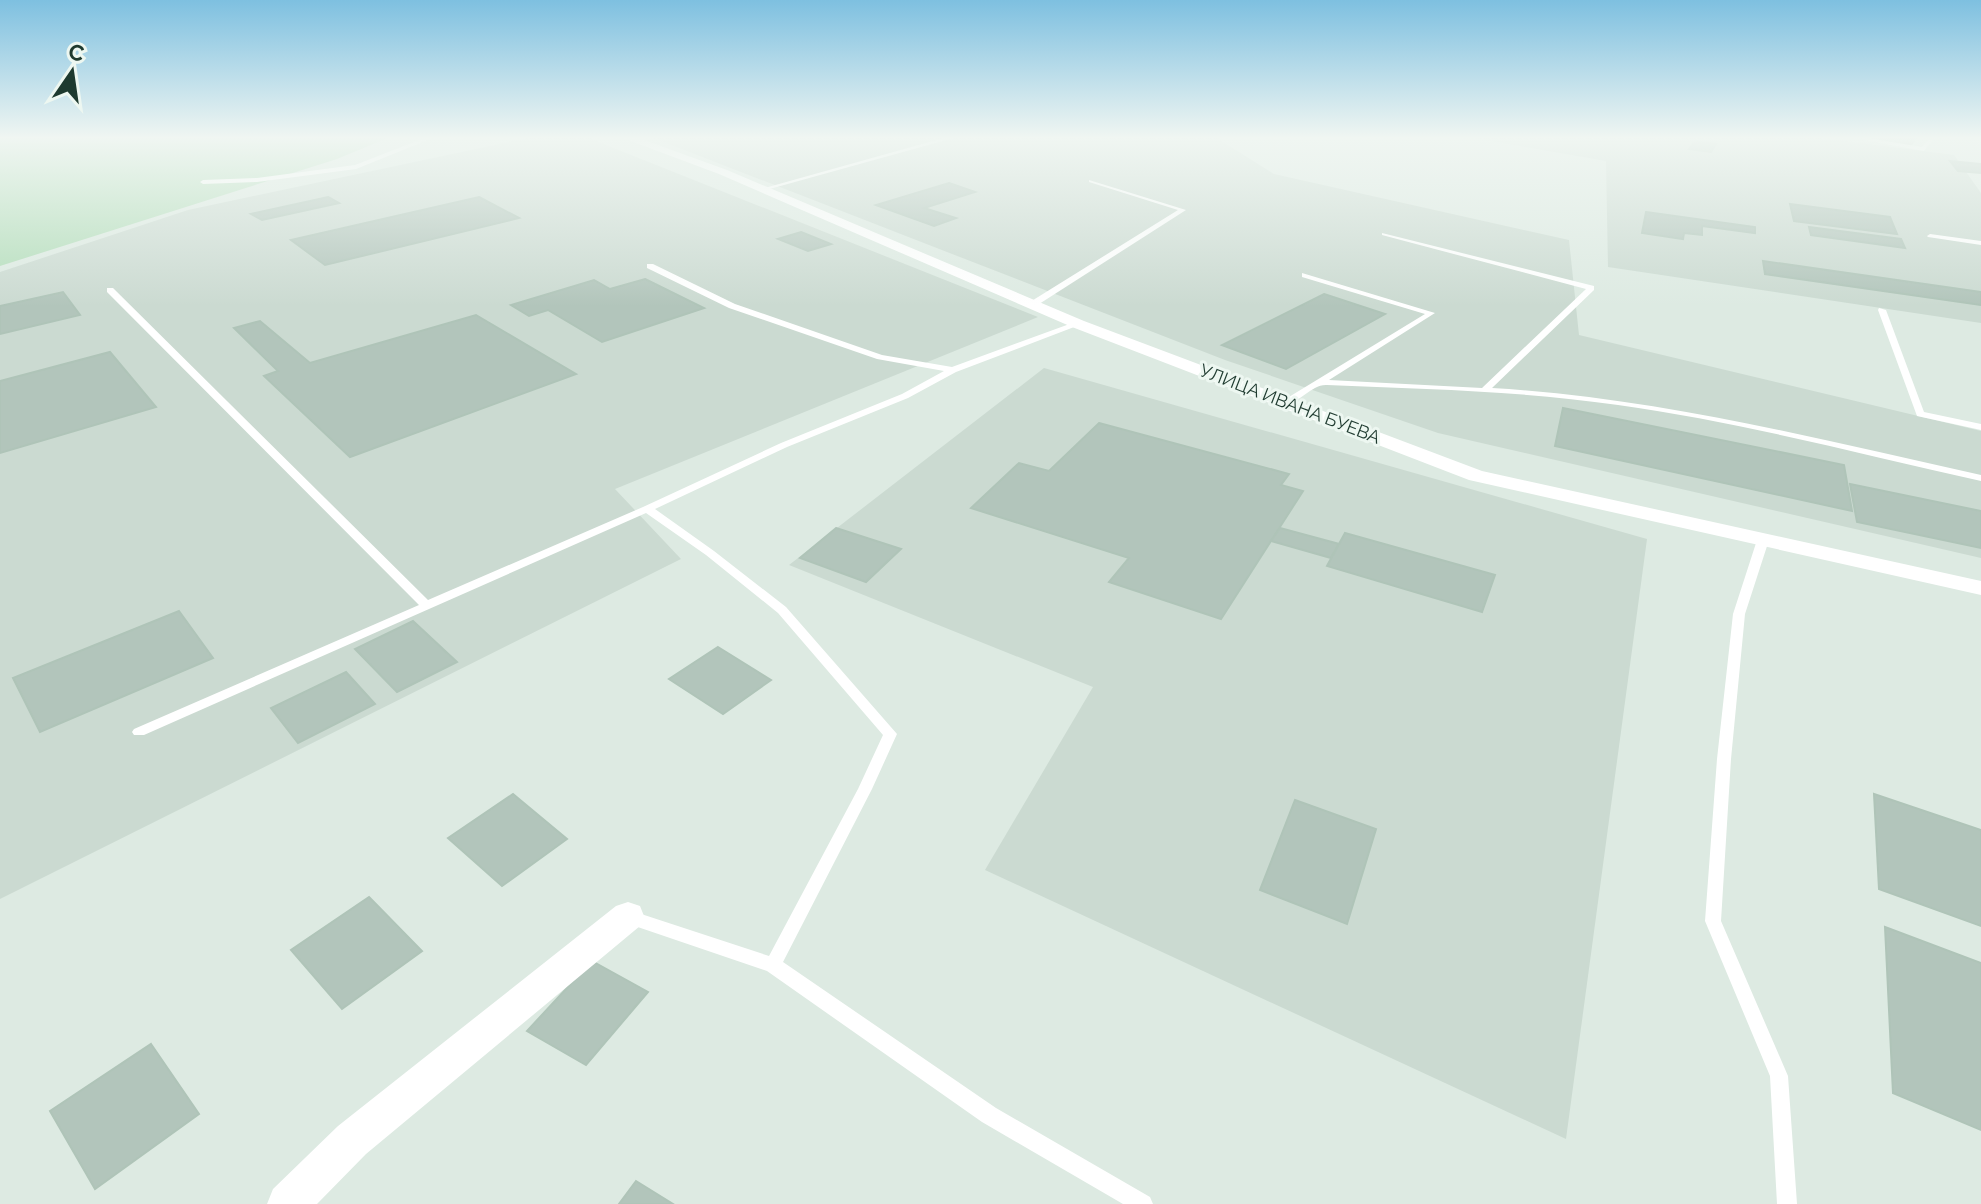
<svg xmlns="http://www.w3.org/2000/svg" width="1981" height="1204" font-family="Raleway,sans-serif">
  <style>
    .built { fill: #cbdad1 }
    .green { fill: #b3ddba }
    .building { fill: #b2c5bb; stroke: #afc4b8; stroke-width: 2 }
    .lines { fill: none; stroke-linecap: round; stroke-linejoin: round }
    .service { fill: #fff; fill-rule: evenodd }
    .minor { fill: #fff; fill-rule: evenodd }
    .tertiary { fill: #fff; fill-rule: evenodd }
    .labels { text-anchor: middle; stroke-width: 6; stroke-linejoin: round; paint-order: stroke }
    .far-street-label { font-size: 18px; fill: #1e3a2f; stroke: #edf7f1 }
  </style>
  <rect width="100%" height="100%" fill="#ddeae2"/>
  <g class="built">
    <polygon points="532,137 586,137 1038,317 615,489 681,559 0,899 0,272 188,210"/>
    <polygon points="651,137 1215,137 1274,174 1569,240 1579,335 1981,431 1981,558 1438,433 1225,360"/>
    <polygon points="1468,137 1813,137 1954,155 1981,193 1981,323 1608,267 1606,161"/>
    <polygon points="1044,368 1647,539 1566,1139 985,870 1093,687 789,565"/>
  </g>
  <polygon class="green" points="0,137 390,137 337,159 0,266"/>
  <g class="building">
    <polygon points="1864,137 1916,137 1911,145"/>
    <polygon points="1695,141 1716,144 1711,152 1689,149"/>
    <polygon points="1950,161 1981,164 1981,173 1958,171"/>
    <polygon points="949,183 975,192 924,208 956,218 934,226 876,205"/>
    <polygon points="328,197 339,203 262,220 251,214"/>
    <polygon points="479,197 519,218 325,265 291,240"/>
    <polygon points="1790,204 1890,217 1897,234 1794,221"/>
    <polygon points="1646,212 1755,227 1755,233 1702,226 1702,235 1684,233 1683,239 1642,233"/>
    <polygon points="1809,227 1901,239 1905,248 1811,235"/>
    <polygon points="801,232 831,244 808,251 778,239"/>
    <polygon points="1763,261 1981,292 1981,305 1765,274"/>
    <polygon points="645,279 704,308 602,342 548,310 529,316 511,305 594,280 610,289"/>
    <polygon points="63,292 80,315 0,334 0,306"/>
    <polygon points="1324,294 1385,314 1286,369 1222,345"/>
    <polygon points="476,315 576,374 350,457 264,376 278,371 234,328 260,321 310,363"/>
    <polygon points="110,352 156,407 0,453 0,381"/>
    <polygon points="1563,408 1844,465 1852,511 1555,446"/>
    <polygon points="1099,423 1289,474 1281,485 1303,491 1221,619 1109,582 1129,558 971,508 1019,463 1049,471"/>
    <polygon points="1850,484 1981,511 1981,548 1857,522"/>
    <polygon points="836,528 901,549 866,582 800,558"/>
    <polygon points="1280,528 1339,544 1331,558 1271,541"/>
    <polygon points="1345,533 1495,575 1482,612 1327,566"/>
    <polygon points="179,611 213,658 40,732 13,678"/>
    <polygon points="413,621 457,662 397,692 355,649"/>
    <polygon points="718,647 771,680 723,714 669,679"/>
    <polygon points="346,672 375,704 298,743 271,708"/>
    <polygon points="513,794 567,839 502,886 448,838"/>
    <polygon points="1874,794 1981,830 1981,926 1879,889"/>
    <polygon points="1295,800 1376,829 1347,924 1260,890"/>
    <polygon points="369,897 422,951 342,1009 291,950"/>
    <polygon points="1885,927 1981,963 1981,1130 1893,1093"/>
    <polygon points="592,961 648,992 586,1065 527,1031"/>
    <polygon points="151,1044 199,1114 95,1189 50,1111"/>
    <polygon points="636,1181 673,1204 619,1204"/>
  </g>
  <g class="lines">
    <g class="service">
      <polygon points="427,137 435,137 356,169 257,182 203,184 200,182 203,180 257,178 355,165"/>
      <polygon points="947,137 957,137 766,190 761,189"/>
      <polygon points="1274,137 1282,137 1283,138 1280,140"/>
      <polygon points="1847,137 1862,137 1922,147 1928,139 1922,137 1934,138 1924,151"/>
      <polygon points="1089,180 1186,210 1036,306 1030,306 1030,302 1178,210 1089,182"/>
      <path d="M1382 233 1594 286V290L1492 388C1660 398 1818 439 1981 475V481C1860 454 1740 422 1618 405 1522 391 1424 389 1327 385 1311 384 1300 404 1284 404V400L1425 314 1302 277V273L1435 313 1329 380 1482 388 1586 289 1382 235Z"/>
      <polygon points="1930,234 1981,241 1981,245 1928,237 1927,236"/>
      <polygon points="647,264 653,264 735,304 882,355 952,367 1075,322 1082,324 956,372 908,398 787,447 655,509 714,551 786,607 897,734 872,789 783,962 996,1108 1150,1197 1153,1204 1123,1204 982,1122 767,971 623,922 621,917 623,912 629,910 769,956 858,789 883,735 778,613 706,555 646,513 144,735 134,735 132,732 134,729 419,605 107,292 107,288 113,288 428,600 643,507 781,443 902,394 944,371 877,359 729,308 647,268"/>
      <polygon points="1879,308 1886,310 1924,412 1981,424 1981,430 1917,416 1878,310"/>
      <polygon points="1763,537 1769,540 1745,614 1731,759 1721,921 1788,1076 1797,1204 1777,1204 1770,1076 1705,921 1717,759 1733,614 1757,540"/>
    </g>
    <polygon class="minor" points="628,902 640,906 644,916 640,926 366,1154 317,1204 267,1204 273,1189 338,1126 616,906"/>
    <polygon class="tertiary" points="620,137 636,137 727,170 1084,321 1482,471 1981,581 1981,595 1469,480 1072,327 719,174"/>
  </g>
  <linearGradient id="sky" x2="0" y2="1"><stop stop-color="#7ec0e0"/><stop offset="0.45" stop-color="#f0f6f2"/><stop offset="1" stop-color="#f0f6f2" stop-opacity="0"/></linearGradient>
  <rect width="1981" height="306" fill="url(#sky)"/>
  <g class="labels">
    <g class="far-street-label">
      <text transform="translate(1290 404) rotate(21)" y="6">УЛИЦА ИВАНА БУЕВА</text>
    </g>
  </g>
  <g transform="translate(72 72) rotate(13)" stroke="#edf7f1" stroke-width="6" paint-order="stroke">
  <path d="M0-6L14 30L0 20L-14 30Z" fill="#1e3a2f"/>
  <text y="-12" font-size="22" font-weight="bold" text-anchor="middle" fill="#1e3a2f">С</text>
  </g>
</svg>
